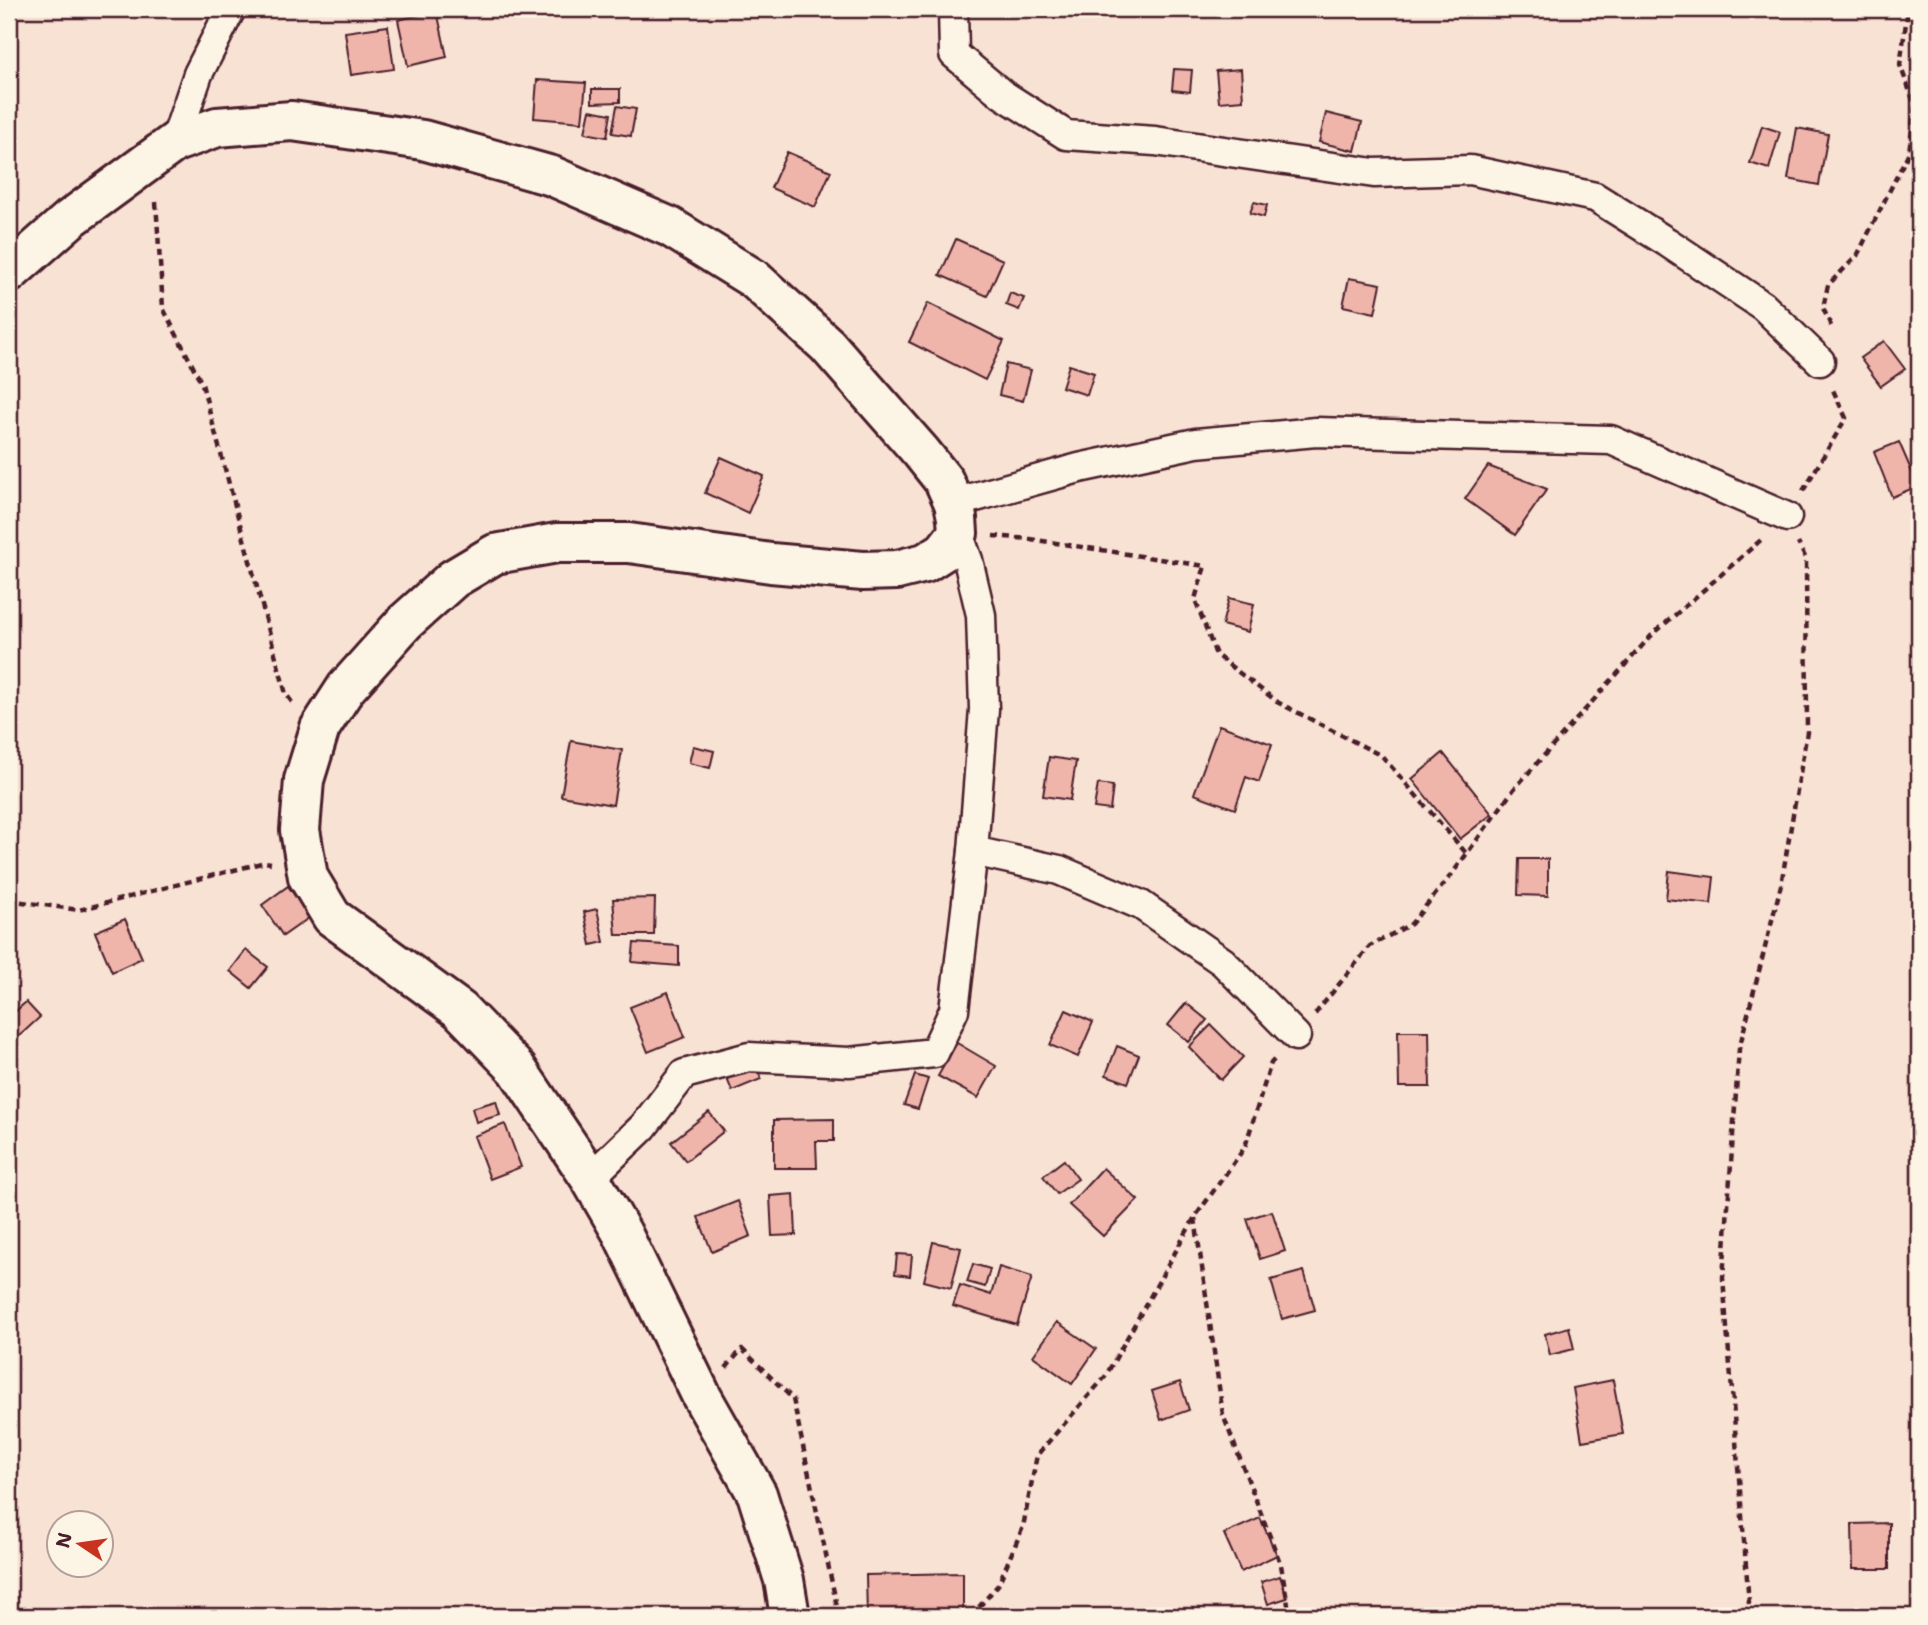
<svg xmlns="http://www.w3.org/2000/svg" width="1928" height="1625" font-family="'Shantell Sans',sans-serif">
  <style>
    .building { fill: #efb5ab; stroke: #4a1f2b; stroke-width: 2 }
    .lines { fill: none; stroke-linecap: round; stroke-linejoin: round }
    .minor-casing { stroke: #4a1f2b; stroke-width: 33 }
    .secondary-casing { stroke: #4a1f2b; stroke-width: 44 }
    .path { stroke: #4a1f2b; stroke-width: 4.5; stroke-dasharray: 7 5; stroke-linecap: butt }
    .minor { stroke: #fcf5e5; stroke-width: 28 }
    .secondary { stroke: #fcf5e5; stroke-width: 38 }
  </style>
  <rect width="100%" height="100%" fill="#f8e2d4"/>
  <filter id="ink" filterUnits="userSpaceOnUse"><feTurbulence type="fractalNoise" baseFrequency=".0143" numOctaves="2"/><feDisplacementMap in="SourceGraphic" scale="14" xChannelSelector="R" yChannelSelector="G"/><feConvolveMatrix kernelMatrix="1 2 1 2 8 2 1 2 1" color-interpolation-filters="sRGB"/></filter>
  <g filter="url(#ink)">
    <g class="building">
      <polygon points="437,11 447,57 408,66 398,20"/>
      <polygon points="388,26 394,69 351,75 345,32"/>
      <polygon points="1174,69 1192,70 1190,92 1172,90"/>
      <polygon points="1241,69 1243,100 1219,102 1216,71"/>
      <polygon points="537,80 586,83 582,122 534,118"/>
      <polygon points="592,89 620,89 620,102 592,103"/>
      <polygon points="617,106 636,109 631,136 612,133"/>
      <polygon points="590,110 611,114 607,137 585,133"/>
      <polygon points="1326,113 1362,122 1355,151 1319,142"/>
      <polygon points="1762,126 1780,132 1769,169 1750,163"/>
      <polygon points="1797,128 1828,134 1819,185 1788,179"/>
      <polygon points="787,152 831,171 815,207 771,188"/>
      <polygon points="1254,202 1267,205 1264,217 1250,213"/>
      <polygon points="956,239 1003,260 987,296 940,275"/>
      <polygon points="1349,278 1381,284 1375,313 1343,306"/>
      <polygon points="1010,293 1024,298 1019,310 1006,305"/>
      <polygon points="928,303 1004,341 985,380 909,342"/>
      <polygon points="1884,341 1905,369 1881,386 1860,358"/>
      <polygon points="1006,364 1031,370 1023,401 999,395"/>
      <polygon points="1069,365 1094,373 1087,395 1062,387"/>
      <polygon points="1899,442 1918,486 1892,497 1874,452"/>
      <polygon points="721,457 764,476 748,513 705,493"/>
      <polygon points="1488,466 1547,489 1515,535 1465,499"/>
      <polygon points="1229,598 1254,604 1248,632 1222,625"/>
      <polygon points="1219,725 1272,744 1259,782 1246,777 1235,809 1194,794"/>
      <polygon points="571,741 622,750 613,805 561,796"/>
      <polygon points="693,746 714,751 710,768 689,763"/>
      <polygon points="1443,753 1492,814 1460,839 1412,779"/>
      <polygon points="1049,757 1076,761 1070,800 1043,796"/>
      <polygon points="1098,784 1113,786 1110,810 1094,808"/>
      <polygon points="1519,859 1548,859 1548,896 1518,895"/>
      <polygon points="1669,871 1714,877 1711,904 1666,899"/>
      <polygon points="288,886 310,917 283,936 262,905"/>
      <polygon points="655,898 654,935 616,935 613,899"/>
      <polygon points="597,909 604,942 591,945 584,912"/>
      <polygon points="125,919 142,958 112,972 95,932"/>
      <polygon points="634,943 679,946 679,966 632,962"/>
      <polygon points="246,950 268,967 251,988 230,971"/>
      <polygon points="668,992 685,1037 648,1052 630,1007"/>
      <polygon points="26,1002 40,1017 16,1039 9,1031 9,1017"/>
      <polygon points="1186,1003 1207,1020 1189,1042 1168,1025"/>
      <polygon points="1066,1010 1093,1022 1078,1057 1050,1045"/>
      <polygon points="1211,1025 1243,1057 1221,1080 1189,1047"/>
      <polygon points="1398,1031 1429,1031 1430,1087 1399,1087"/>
      <polygon points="957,1043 996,1066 978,1098 938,1076"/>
      <polygon points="1117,1046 1139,1055 1128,1083 1106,1075"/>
      <polygon points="756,1065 761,1079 732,1091 726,1076"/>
      <polygon points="915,1075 928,1079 918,1109 904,1105"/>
      <polygon points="496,1101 500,1115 476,1122 472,1108"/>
      <polygon points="709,1112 724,1131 686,1161 671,1142"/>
      <polygon points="834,1119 834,1141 816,1141 817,1168 774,1168 774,1120"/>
      <polygon points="505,1124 521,1167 490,1179 474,1136"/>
      <polygon points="1064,1160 1078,1179 1057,1194 1043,1176"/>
      <polygon points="1103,1168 1138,1200 1103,1236 1069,1205"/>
      <polygon points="794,1194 796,1235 772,1236 770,1196"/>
      <polygon points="738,1201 751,1236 712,1252 698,1217"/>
      <polygon points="1272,1211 1285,1251 1260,1259 1247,1219"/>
      <polygon points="933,1242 961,1248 951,1288 924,1281"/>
      <polygon points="897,1254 912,1255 910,1276 895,1274"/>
      <polygon points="973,1264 990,1269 985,1287 967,1282"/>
      <polygon points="999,1267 1032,1277 1017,1325 953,1306 960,1285 991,1295"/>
      <polygon points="1304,1271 1315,1310 1282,1319 1271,1280"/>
      <polygon points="1057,1322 1096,1349 1072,1384 1033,1356"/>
      <polygon points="1569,1327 1574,1349 1550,1355 1545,1334"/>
      <polygon points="1613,1380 1623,1434 1582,1441 1573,1388"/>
      <polygon points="1180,1382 1189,1410 1161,1420 1152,1391"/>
      <polygon points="1260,1518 1277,1555 1241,1572 1224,1534"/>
      <polygon points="1889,1523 1889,1569 1853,1569 1852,1524"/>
      <polygon points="963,1573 963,1616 867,1616 866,1575"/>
      <polygon points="1280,1576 1287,1598 1268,1604 1261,1582"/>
    </g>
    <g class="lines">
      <g class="minor-casing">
        <g id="minor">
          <polyline points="953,9 954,54 1002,94 1066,135 1155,141 1374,173 1470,170 1595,197 1667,242 1763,306 1820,361"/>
          <polyline points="175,142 198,74 231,9"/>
          <polyline points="954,503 1079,468 1196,443 1316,432 1611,440 1787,517"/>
          <polyline points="973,851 1059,870 1141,905 1223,962 1296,1036"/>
          <polyline points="590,1178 643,1127 684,1074 749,1057 849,1062 934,1053 954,1010 973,851 984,709 981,615 968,560 958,533"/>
        </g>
      </g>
      <g class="secondary-casing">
        <polyline id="secondary" points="9,273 70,219 175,142 217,127 292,121 423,140 552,176 670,227 754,279 827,345 921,452 944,481 954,503 957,518 958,533 944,551 925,563 897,570 863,571 771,563 629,543 557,543 495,554 453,579 405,622 346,688 320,728 304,780 300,830 308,877 332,917 460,1010 517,1069 590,1178 622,1233 702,1397 757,1494 784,1580 790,1616"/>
      </g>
      <g class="path">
        <polyline points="156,202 163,308 202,384 286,694 294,705"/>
        <polyline points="1831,326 1823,308 1828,285 1857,256 1909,152 1915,105 1900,65 1908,9"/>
        <polyline points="1803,491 1846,418 1832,388"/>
        <polyline points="993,536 1030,539 1205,566 1195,599 1216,655 1279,703 1382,756 1466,853"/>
        <polyline points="9,900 79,910 265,862 271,863"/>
        <polyline points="1315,1014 1370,946 1411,924 1452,874 1514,789 1651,636 1762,539"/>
        <polyline points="1195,1218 1223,1415 1281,1565 1290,1616"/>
        <polyline points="726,1368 742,1349 793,1399 839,1616"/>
        <polyline points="971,1616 998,1585 1023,1527 1037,1455 1105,1377 1195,1217 1245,1147 1271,1063 1277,1057"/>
        <polyline points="1750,1616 1723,1278 1739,1049 1781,885 1807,732 1806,559 1798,543"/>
      </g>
      <use href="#minor" class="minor"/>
      <use href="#secondary" class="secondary"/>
    </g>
  </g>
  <rect width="1928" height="1625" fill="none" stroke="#fcf5e5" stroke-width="35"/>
  <rect x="18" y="18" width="1893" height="1590" fill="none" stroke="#4a1f2b" stroke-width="2.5" filter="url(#ink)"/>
  <g transform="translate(80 1544) rotate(283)"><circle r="33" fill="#fcf5e5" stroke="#b59f9b" stroke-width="2"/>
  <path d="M0-5L12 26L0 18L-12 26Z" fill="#c8321e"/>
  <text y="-10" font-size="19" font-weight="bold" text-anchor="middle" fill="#4a1f2b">N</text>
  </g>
</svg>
